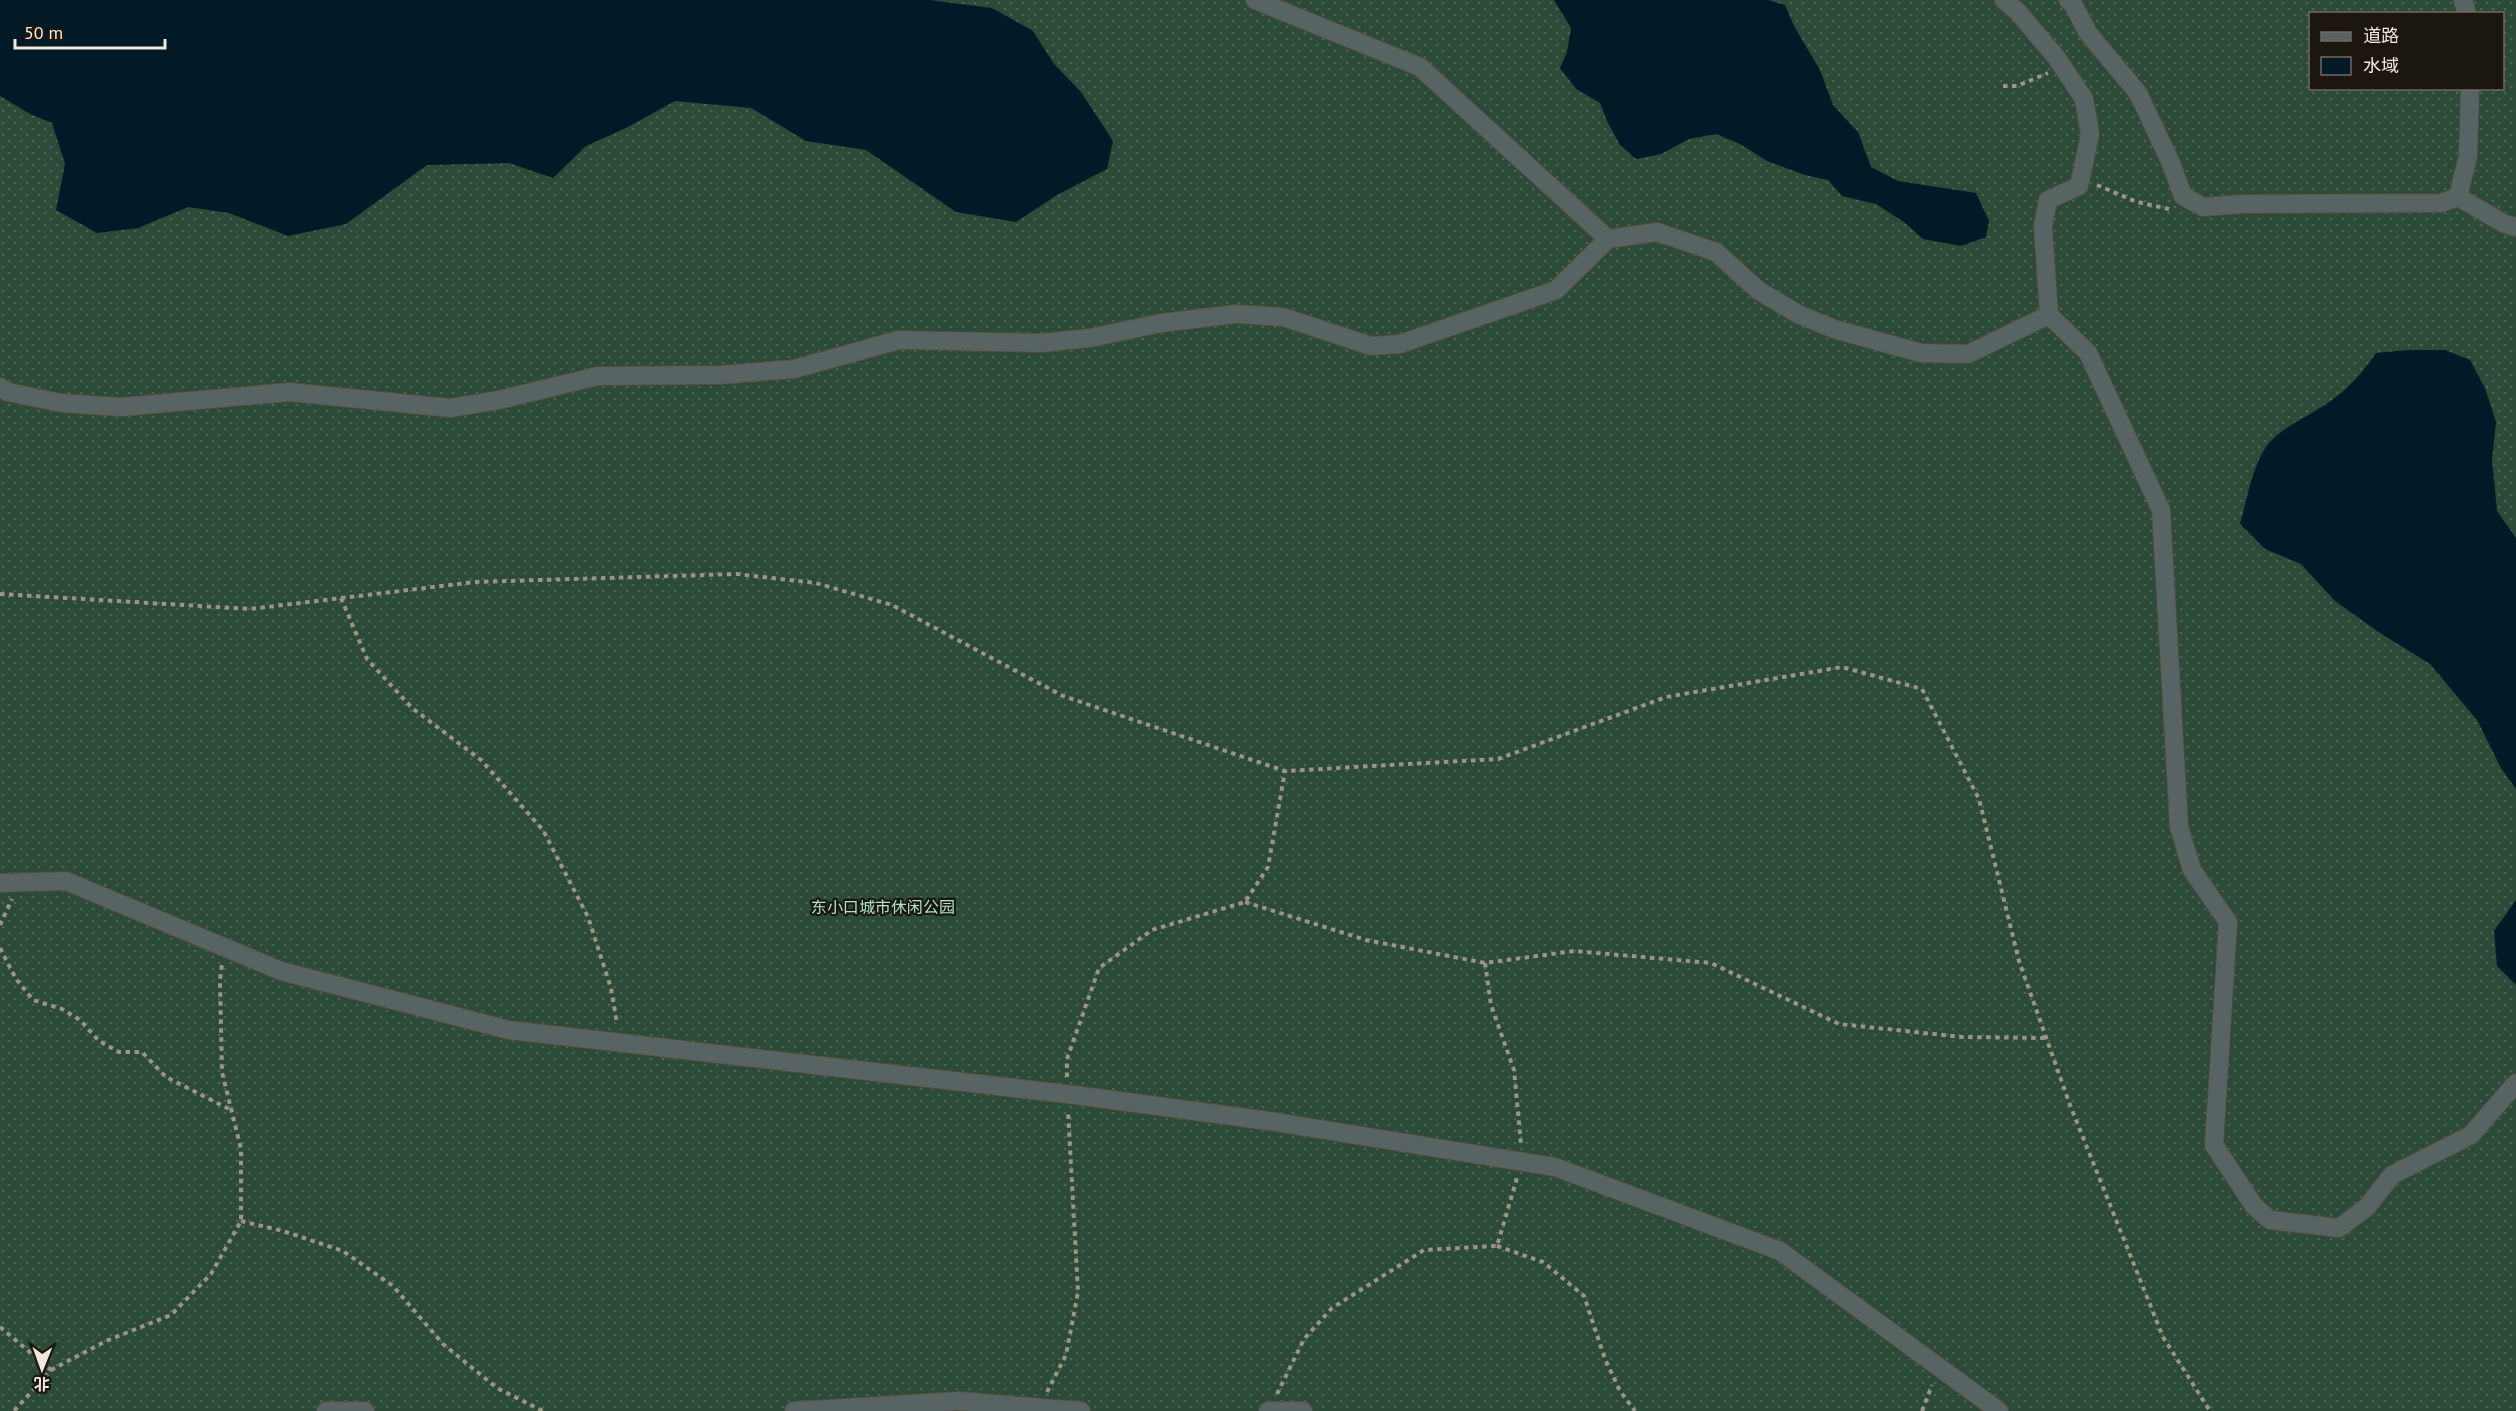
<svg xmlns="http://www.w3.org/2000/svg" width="2516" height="1411" font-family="'PT Sans','Noto Sans SC',sans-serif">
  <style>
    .grass { fill: url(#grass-dots); fill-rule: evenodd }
    .water { fill: #021a27 }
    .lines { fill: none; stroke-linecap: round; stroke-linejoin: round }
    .minor-casing { stroke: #554b39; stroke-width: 20 }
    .path { stroke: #9d9485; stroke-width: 4; stroke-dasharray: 4.5 4.5; stroke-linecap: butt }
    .minor { stroke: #586463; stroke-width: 18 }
    .labels { text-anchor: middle; stroke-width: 4.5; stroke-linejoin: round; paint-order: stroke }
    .park-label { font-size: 16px; fill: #a9e5c0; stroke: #1b160e }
  </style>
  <defs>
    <pattern id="grass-dots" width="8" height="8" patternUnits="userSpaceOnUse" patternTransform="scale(1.5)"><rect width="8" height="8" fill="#2c4a38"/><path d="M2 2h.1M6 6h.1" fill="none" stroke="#4b6454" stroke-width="1.8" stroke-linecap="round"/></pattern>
  </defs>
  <rect width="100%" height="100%" fill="#382d1a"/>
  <path class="grass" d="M0 0H2516V1411H0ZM2310 14H2502V88H2310Z"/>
  <g class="water">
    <polygon points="0,0 929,0 992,8 1033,31 1054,64 1081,92 1113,141 1107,169 1057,195 1016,222 956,212 866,150 806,141 751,108 675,101 628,127 586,146 553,178 509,163 427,165 346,224 288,236 229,213 188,207 138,228 97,233 56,210 65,164 52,123 30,114 0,96"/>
    <polygon points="1554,0 1768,0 1785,5 1794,26 1820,70 1833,105 1858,132 1871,167 1898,181 1976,193 1989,221 1986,237 1961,246 1923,239 1904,222 1876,204 1842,196 1828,180 1805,175 1767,161 1740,144 1716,134 1689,139 1661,154 1636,159 1620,145 1607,121 1600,103 1576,89 1560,68 1567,52 1571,28"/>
    <path d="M2408 350H2445L2470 360 2485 388 2496 422 2492 460 2497 511 2516 538V789L2501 768 2477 720 2430 664 2380 633 2335 601 2301 564 2265 549 2240 524C2247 500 2253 461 2270 442 2288 423 2312 415 2332 400 2350 387 2364 371 2376 353Z"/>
    <polygon points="2516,900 2516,985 2497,966 2494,931"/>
  </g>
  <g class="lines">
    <g class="minor-casing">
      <g id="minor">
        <polyline points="1255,0 1420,67 1608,239"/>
        <polyline points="2004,0 2018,12 2056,57 2084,99 2090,134 2079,186 2048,200 2043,226 2049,315"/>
        <polyline points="2068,0 2073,4 2088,33 2138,93 2170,161 2183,196 2203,207 2243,204 2441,203 2458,197 2468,156 2470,88"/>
        <polyline points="2463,0 2467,14"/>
        <polyline points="2458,197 2505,224 2516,227"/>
        <polyline points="0,387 8,392 61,403 121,407 289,392 450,408 499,400 598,376 720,375 794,369 899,340 1041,343 1090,338 1161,323 1236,314 1283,317 1371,346 1400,344 1556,290 1608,239 1657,232 1716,252 1759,291 1800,315 1834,329 1921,353 1968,354 2049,315 2088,353 2161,510 2179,827 2192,870 2228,922 2214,1145 2254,1206 2270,1220 2339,1228 2367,1207 2392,1175 2471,1135 2516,1083"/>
        <polyline points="0,883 66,881 281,971 509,1030 1067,1094 1269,1121 1555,1167 1780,1251 1999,1411"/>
        <polyline points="326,1411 365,1411"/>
        <polyline points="794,1411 959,1401 1081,1411"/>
        <polyline points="1268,1411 1303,1411"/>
      </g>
    </g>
    <g class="path">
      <polyline points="2003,86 2017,86 2048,73"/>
      <polyline points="2097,185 2137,202 2169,209"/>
      <polyline points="0,594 250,609 475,582 737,574 816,583 892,605 1063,696 1285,771 1498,759 1666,697 1842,667 1922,689 1979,799 2019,961 2070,1105 2163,1337 2210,1411"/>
      <polyline points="341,598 367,659 412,708 481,760 543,830 588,917 611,988 617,1024"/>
      <polyline points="1245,902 1366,940 1485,963 1574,951 1711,963 1839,1024 1962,1037 2045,1038"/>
      <polyline points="0,925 12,899"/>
      <polyline points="0,948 16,979 33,1000 62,1009 80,1020 99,1041 119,1052 142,1052 166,1077 231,1110"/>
      <polyline points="1485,963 1491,1005 1514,1070 1521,1144"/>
      <polyline points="1067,1077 1067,1059 1099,968 1152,930 1245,902 1268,867 1285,771"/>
      <polyline points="241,1221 283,1231 343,1251 393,1286 443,1344 497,1388 543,1411"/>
      <polyline points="1497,1246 1543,1262 1584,1296 1605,1359 1620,1391 1635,1411"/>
      <polyline points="0,1327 51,1370 14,1411"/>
      <polyline points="51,1370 106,1341 171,1315 211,1274 241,1221 241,1149 222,1072 220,980 222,964"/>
      <polyline points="1047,1392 1066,1355 1078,1292 1068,1111"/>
      <polyline points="1277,1394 1304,1339 1332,1308 1424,1250 1497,1246 1517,1178"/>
      <polyline points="1922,1411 1932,1385"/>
    </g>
    <use href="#minor" class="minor"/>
  </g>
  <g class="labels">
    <g class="park-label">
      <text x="883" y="913">东小口城市休闲公园</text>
    </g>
  </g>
  <rect x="2309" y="12" width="195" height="78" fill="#1b160e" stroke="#706a61" stroke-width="1.5"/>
  <rect x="2321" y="32" width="30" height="9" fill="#586463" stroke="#706a61" stroke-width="1.5"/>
  <text x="2363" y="42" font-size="18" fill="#f0e8dd">道路</text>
  <rect x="2321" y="57" width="30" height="18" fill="#021a27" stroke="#706a61" stroke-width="1.5"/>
  <text x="2363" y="72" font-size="18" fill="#f0e8dd">水域</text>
  <g transform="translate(42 1369) rotate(181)" stroke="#1b160e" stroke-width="4.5" paint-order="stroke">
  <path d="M0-4.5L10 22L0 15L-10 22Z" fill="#f0e8dd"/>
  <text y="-9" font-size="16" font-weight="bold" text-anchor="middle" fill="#f0e8dd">北</text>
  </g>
  <path d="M15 39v9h150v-9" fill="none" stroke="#f0e8dd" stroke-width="3"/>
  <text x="24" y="39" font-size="18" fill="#f0e8dd" stroke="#1b160e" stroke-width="4.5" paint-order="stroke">50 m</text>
</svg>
